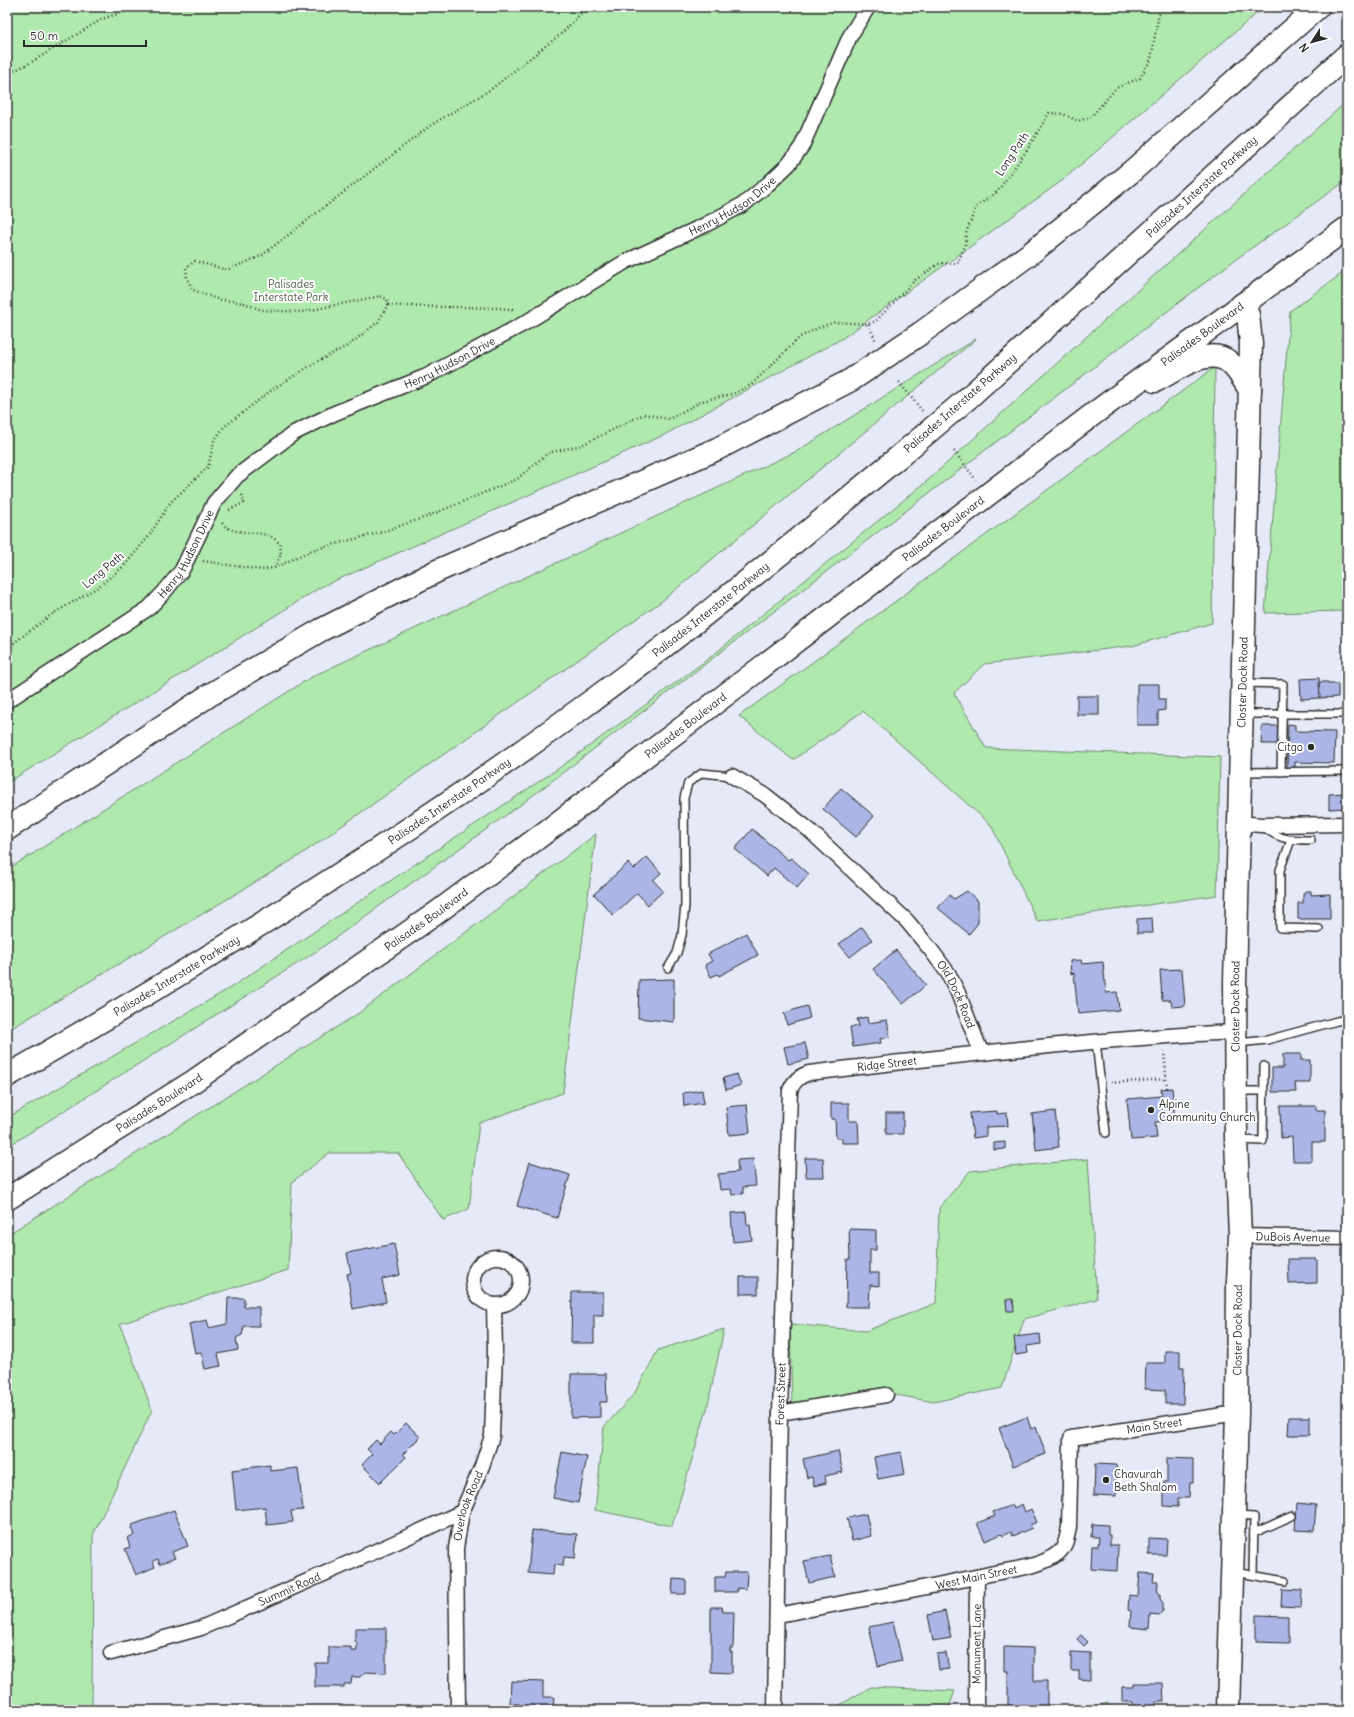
<svg xmlns="http://www.w3.org/2000/svg" width="1354" height="1717" font-family="Delius,sans-serif">
  <style>
    .green { fill: #afe9ae; stroke: #6d8a6c }
    .building { fill: #abb6e6; stroke: #2b2b2b }
    .lines { fill: none; stroke-linecap: round; stroke-linejoin: round }
    .service-casing { stroke: #2b2b2b; stroke-width: 10 }
    .minor-casing { stroke: #2b2b2b; stroke-width: 17 }
    .primary-casing { stroke: #2b2b2b; stroke-width: 25 }
    .motorway-casing { stroke: #2b2b2b; stroke-width: 25 }
    .path { stroke: #2b2b2b; stroke-width: 2.5; stroke-dasharray: 1 3; stroke-linecap: butt }
    .service { stroke: #fff; stroke-width: 7 }
    .minor { stroke: #fff; stroke-width: 14 }
    .primary { stroke: #fff; stroke-width: 22 }
    .motorway { stroke: #fff; stroke-width: 22 }
    .motorway-bridge-casing { stroke: #2b2b2b; stroke-width: 25; stroke-linecap: butt }
    .motorway-bridge { stroke: #fff; stroke-width: 22 }
    .poi-dot { fill: #2b2b2b; stroke: #fff; stroke-width: 1.5 }
    .labels { text-anchor: middle; stroke-width: 4; stroke-linejoin: round; paint-order: stroke }
    .street-label { font-size: 11px; fill: #2b2b2b; stroke: #fff }
    .park-label { font-size: 11px; fill: #4c5a4c; stroke: #fff }
    .poi-label { font-size: 11px; fill: #2b2b2b; stroke: #fff; text-anchor: start }
  </style>
  <rect width="100%" height="100%" fill="#e6e9f8"/>
  <filter id="ink" filterUnits="userSpaceOnUse"><feTurbulence type="fractalNoise" baseFrequency=".025" numOctaves="2"/><feDisplacementMap in="SourceGraphic" scale="8" xChannelSelector="R" yChannelSelector="G"/><feConvolveMatrix kernelMatrix="1 2 1 2 8 2 1 2 1" color-interpolation-filters="sRGB"/></filter>
  <g filter="url(#ink)">
    <g class="green">
      <polygon points="7,7 1264,7 1063,180 843,338 664,435 321,587 7,783"/>
      <polygon points="1347,101 1347,180 1232,262 523,803 317,951 7,1147 7,1118 230,988 562,766 708,659 927,481"/>
      <polygon points="1347,270 1347,611 1265,613 1290,311"/>
      <polygon points="976,339 662,601 299,856 7,1031 7,870 313,676 797,451"/>
      <polygon points="1215,367 1212,623 1132,646 984,664 954,693 986,748 1220,757 1217,895 1037,921 991,825 863,711 793,760 739,716"/>
      <polygon points="596,834 563,1093 479,1123 469,1209 443,1220 398,1153 329,1153 292,1182 288,1270 120,1324 152,1410 93,1535 92,1710 7,1710 7,1235 359,1013"/>
      <polygon points="1088,1159 1097,1299 1024,1319 1002,1388 933,1402 882,1392 792,1405 790,1324 866,1331 936,1303 939,1208 970,1171"/>
      <polygon points="724,1329 707,1409 672,1526 595,1510 604,1427 634,1394 658,1350"/>
      <polygon points="871,1687 955,1691 948,1710 831,1710"/>
      <polygon points="1108,1703 1108,1710 1077,1710"/>
    </g>
    <g class="building">
      <polygon points="1319,678 1320,698 1301,699 1300,679"/>
      <polygon points="1319,682 1328,682 1328,684 1338,684 1338,697 1320,698"/>
      <polygon points="1137,684 1159,684 1159,699 1165,699 1165,710 1158,711 1158,725 1137,725"/>
      <rect x="1077" y="696" width="22" height="19"/>
      <polygon points="1288,724 1295,725 1295,731 1335,732 1334,763 1295,762 1295,769 1287,769"/>
      <polygon points="1262,726 1279,726 1278,744 1261,744"/>
      <polygon points="841,788 874,816 856,837 823,809"/>
      <polygon points="1345,788 1347,788 1347,808 1329,809 1329,794 1345,793"/>
      <polygon points="752,829 788,860 791,858 809,874 797,888 774,868 767,876 735,849"/>
      <polygon points="647,857 661,873 653,880 663,891 648,905 637,893 613,915 594,894 628,863 634,869"/>
      <polygon points="967,891 978,901 978,923 969,934 938,908 949,895 954,899"/>
      <polygon points="1305,891 1311,891 1311,895 1330,894 1330,919 1298,919 1298,903 1303,903 1303,893 1305,893"/>
      <polygon points="1152,918 1153,933 1137,933 1137,919"/>
      <polygon points="862,927 872,940 850,957 839,944"/>
      <polygon points="746,933 758,955 719,976 718,974 711,977 705,965 712,961 708,954"/>
      <polygon points="896,950 926,985 903,1004 873,969"/>
      <polygon points="1081,960 1082,964 1103,962 1106,993 1117,992 1119,1010 1078,1014 1074,973 1071,974 1070,961"/>
      <polygon points="1182,969 1185,1006 1172,1007 1171,1000 1162,1000 1160,970"/>
      <polygon points="674,979 674,1022 638,1018 639,980"/>
      <polygon points="807,1006 810,1018 787,1025 784,1013"/>
      <polygon points="867,1017 868,1023 887,1020 890,1037 880,1039 881,1043 853,1047 850,1027 859,1026 857,1019"/>
      <polygon points="805,1043 809,1059 788,1064 784,1047"/>
      <polygon points="1283,1054 1301,1054 1301,1060 1310,1060 1310,1083 1295,1083 1296,1092 1272,1092 1272,1068 1283,1068"/>
      <polygon points="737,1074 741,1085 726,1090 723,1078"/>
      <polygon points="1172,1088 1175,1121 1155,1122 1157,1138 1131,1140 1127,1099 1162,1096 1161,1089"/>
      <polygon points="702,1090 704,1103 684,1106 683,1093"/>
      <polygon points="831,1103 849,1103 849,1121 858,1121 859,1143 842,1143 842,1138 836,1138 835,1119 831,1119"/>
      <polygon points="747,1105 750,1133 729,1135 726,1107"/>
      <polygon points="1280,1106 1316,1106 1316,1110 1325,1110 1325,1142 1312,1142 1312,1161 1293,1161 1292,1137 1281,1138"/>
      <polygon points="997,1111 997,1114 1007,1113 1008,1126 986,1127 986,1136 973,1138 970,1113"/>
      <polygon points="1055,1111 1059,1147 1036,1150 1032,1114"/>
      <rect x="886" y="1113" width="17" height="21"/>
      <polygon points="1005,1142 1005,1149 994,1150 994,1143"/>
      <polygon points="805,1158 823,1158 824,1177 806,1177"/>
      <polygon points="753,1159 756,1186 743,1187 743,1194 732,1195 731,1189 720,1190 718,1174 738,1172 737,1160"/>
      <polygon points="530,1162 570,1175 557,1218 517,1206"/>
      <polygon points="746,1212 747,1225 750,1225 752,1240 733,1242 731,1213"/>
      <polygon points="849,1229 876,1230 876,1250 870,1250 870,1273 879,1273 879,1286 870,1285 869,1307 846,1307 847,1259 850,1259"/>
      <polygon points="394,1244 400,1275 382,1279 386,1302 353,1309 347,1274 351,1273 347,1253"/>
      <polygon points="1288,1259 1317,1259 1317,1283 1289,1284"/>
      <rect x="740" y="1277" width="18" height="17"/>
      <polygon points="572,1292 603,1292 603,1315 594,1315 594,1343 571,1343"/>
      <polygon points="228,1298 244,1298 244,1307 259,1307 259,1326 244,1326 242,1335 236,1338 238,1350 218,1354 221,1366 205,1369 201,1352 195,1353 189,1324 207,1320 209,1328 227,1324"/>
      <polygon points="1013,1299 1014,1311 1007,1311 1006,1300"/>
      <polygon points="1040,1334 1041,1344 1027,1346 1028,1353 1016,1355 1014,1337"/>
      <polygon points="1165,1351 1180,1351 1180,1367 1184,1367 1183,1404 1165,1404 1165,1390 1145,1389 1146,1363 1165,1363"/>
      <polygon points="571,1374 606,1374 607,1402 600,1402 600,1417 571,1418"/>
      <polygon points="1027,1417 1031,1429 1036,1427 1046,1454 1013,1466 999,1428"/>
      <polygon points="1289,1417 1310,1417 1310,1435 1288,1435"/>
      <polygon points="406,1423 420,1437 403,1454 406,1457 380,1483 362,1465 372,1454 367,1449 376,1440 380,1444 391,1432 394,1435"/>
      <polygon points="838,1451 843,1472 825,1476 826,1483 814,1486 812,1477 807,1478 803,1459"/>
      <polygon points="562,1452 587,1457 578,1503 553,1498"/>
      <polygon points="901,1452 905,1474 878,1479 874,1457"/>
      <polygon points="1167,1458 1193,1459 1193,1482 1190,1482 1189,1498 1178,1498 1178,1507 1164,1506 1164,1482 1167,1482"/>
      <polygon points="1095,1464 1117,1465 1116,1496 1094,1495"/>
      <polygon points="270,1465 270,1471 298,1468 303,1510 291,1511 293,1522 267,1525 265,1507 236,1510 232,1470"/>
      <polygon points="1297,1503 1316,1505 1314,1531 1295,1530"/>
      <polygon points="1022,1504 1025,1512 1031,1509 1037,1522 1030,1525 1032,1528 1013,1536 1011,1532 1003,1536 1002,1534 985,1541 977,1523 995,1516 993,1512 1013,1505 1014,1508"/>
      <polygon points="174,1510 188,1546 172,1552 175,1558 160,1564 158,1559 153,1561 155,1567 136,1575 125,1549 130,1547 127,1538 134,1535 131,1528 132,1525"/>
      <polygon points="866,1514 871,1536 852,1541 847,1518"/>
      <polygon points="1092,1524 1108,1525 1108,1535 1110,1535 1110,1545 1118,1545 1117,1571 1091,1569 1092,1546 1098,1546 1099,1537 1091,1537"/>
      <polygon points="532,1530 577,1534 575,1558 564,1557 563,1566 554,1565 553,1575 528,1573"/>
      <polygon points="1149,1538 1167,1539 1166,1555 1149,1555"/>
      <polygon points="830,1556 835,1577 809,1583 804,1561"/>
      <polygon points="726,1572 747,1572 746,1589 737,1588 737,1592 715,1592 715,1577 725,1577"/>
      <polygon points="1140,1573 1154,1574 1153,1582 1158,1582 1157,1594 1160,1594 1160,1599 1163,1603 1163,1611 1159,1615 1150,1614 1149,1629 1130,1627 1131,1611 1128,1610 1129,1595 1138,1596"/>
      <polygon points="673,1579 686,1580 686,1594 672,1594"/>
      <polygon points="1282,1589 1302,1590 1301,1607 1281,1606"/>
      <polygon points="711,1607 722,1607 723,1612 734,1612 733,1648 730,1648 730,1652 732,1652 732,1673 711,1672"/>
      <polygon points="945,1611 951,1638 933,1641 928,1615"/>
      <polygon points="1256,1615 1288,1616 1288,1643 1256,1642"/>
      <polygon points="893,1622 902,1661 878,1666 869,1627"/>
      <polygon points="355,1628 386,1628 386,1673 365,1672 360,1677 352,1677 351,1684 344,1684 344,1687 315,1687 315,1663 329,1663 329,1647 351,1647 351,1651 357,1651 357,1643 355,1641"/>
      <polygon points="1081,1635 1088,1642 1084,1646 1077,1639"/>
      <polygon points="1004,1647 1034,1648 1034,1681 1047,1681 1047,1707 1008,1706 1008,1671 1004,1671"/>
      <polygon points="1071,1652 1090,1653 1090,1680 1079,1679 1079,1671 1071,1671"/>
      <polygon points="946,1653 949,1669 939,1670 937,1654"/>
      <polygon points="511,1681 543,1682 543,1697 554,1697 553,1710 518,1710 518,1704 510,1704"/>
      <polygon points="1134,1683 1163,1683 1164,1702 1156,1702 1156,1710 1133,1709 1133,1702 1122,1702 1122,1687 1134,1687"/>
    </g>
    <g class="lines">
      <g class="service-casing">
        <g id="service">
          <polyline points="1244,683 1283,684 1281,772"/>
          <polyline points="1243,714 1347,714"/>
          <polyline points="1242,772 1347,771"/>
          <path d="M1263 827C1281 840 1290 840 1311 840"/>
          <polyline points="1291,840 1280,870 1280,928 1319,929"/>
          <polyline points="668,968 677,953 682,935 685,905 684,798 688,783 702,773 732,776"/>
          <polyline points="1096,1041 1106,1133"/>
          <polyline points="1238,1043 1267,1040 1337,1021 1347,1019"/>
          <polyline points="1238,1091 1264,1091"/>
          <polyline points="1238,1140 1263,1141 1264,1066"/>
          <polyline points="1236,1516 1254,1517 1253,1575"/>
          <polyline points="1254,1533 1292,1516"/>
          <polyline points="1234,1572 1285,1581"/>
        </g>
      </g>
      <g class="minor-casing">
        <g id="minor">
          <path id="s1" d="M7 701 149 608 165 591 182 570 214 503 237 476 294 433 335 413 427 376 525 323 625 262 705 225 744 204 768 184 789 164 802 146 850 36 868 7"/>
          <path id="s2" d="M732 776 765 795 808 829 907 921 931 950 948 973 958 993 981 1052"/>
          <polyline points="1239,823 1261,825 1347,824"/>
          <path id="s3" d="M1240 1236 1347 1238"/>
          <circle cx="497" cy="1281" r="24"/>
          <polyline points="780,1413 886,1395"/>
          <path id="s4" d="M777 1615C849 1602 922 1589 994 1573 1014 1569 1040 1567 1057 1554 1066 1547 1067 1537 1069 1527L1071 1438 1237 1413"/>
          <path id="s5" d="M111 1653 201 1628 392 1544 462 1512"/>
          <path id="s6" d="M458 1710 456 1548 462 1512 482 1466 492 1436 495 1352 494 1305"/>
          <path id="s7" d="M775 1710 780 1413 790 1090C794 1081 799 1076 809 1073 951 1056 1092 1039 1235 1032"/>
          <path id="s8" d="M976 1710 977 1577"/>
        </g>
      </g>
      <g class="primary-casing">
        <g id="primary">
          <path d="M1155 381C1175 371 1208 345 1229 362 1238 369 1244 381 1250 390"/>
          <path id="s9" d="M7 1199 194 1081 435 914 551 828 1096 412 1347 228"/>
          <path id="s10" d="M1228 1710 1237 1413 1238 1282 1240 1236 1236 1140 1235 983 1251 343 1248 315 1243 304"/>
        </g>
      </g>
      <g class="motorway-casing">
        <g id="motorway">
          <polyline points="921,333 1031,253 1131,172 1318,7"/>
          <path id="s11" d="M968 398 1347 55"/>
          <polyline points="7,829 208,696 321,630 437,571 717,449 851,380"/>
          <path id="s12" d="M7 1076C203 963 396 844 579 710 690 630 795 542 901 455"/>
        </g>
      </g>
      <g class="path">
        <polyline points="7,74 30,63 102,19 138,7"/>
        <path d="M388 305C429 308 471 306 512 309L514 311"/>
        <polyline points="868,324 876,341"/>
        <polyline points="899,382 923,412"/>
        <polyline points="954,451 976,480"/>
        <polyline points="229,510 244,503 242,494"/>
        <path d="M222 523C232 536 259 530 272 537 275 539 277 542 280 543L281 554 275 567"/>
        <polyline points="203,561 261,570 274,568 312,550 382,532 426,517 517,479 548,453 582,445 644,414 669,419 702,401 733,394 751,385 800,337 818,328 835,322 868,324 876,321 915,280 940,263 957,264 965,246 966,233 976,207 997,192 1027,150 1049,113 1063,114 1078,121 1091,117 1116,88 1140,78 1151,59 1158,18 1162,7"/>
        <polyline points="7,648 51,615 98,587 124,566 149,536 170,503 208,467 214,441 224,427 273,389 318,361 349,345 378,322 388,305 387,299 380,296 302,312 262,310 244,303 217,299 193,290 187,278 186,268 195,261 227,270 261,256 431,125 490,90 562,33 587,7"/>
        <polyline points="1164,1051 1167,1088"/>
        <polyline points="1111,1083 1166,1079"/>
      </g>
      <use href="#service" class="service"/>
      <use href="#minor" class="minor"/>
      <use href="#primary" class="primary"/>
      <use href="#motorway" class="motorway"/>
      <g class="motorway-bridge-casing">
        <g id="motorway-bridge">
          <polyline points="851,380 921,333"/>
          <polyline points="901,455 968,398"/>
        </g>
      </g>
      <use href="#motorway-bridge" class="motorway-bridge"/>
    </g>
  </g>
  <g class="poi-dot">
    <circle cx="1311" cy="747" r="4"/>
    <circle cx="1151" cy="1110" r="4"/>
    <circle cx="1106" cy="1480" r="4"/>
  </g>
  <g class="labels">
    <g class="street-label">
      <text transform="translate(1012 154) rotate(-56)" y="4">Long Path</text>
      <text dy="4" stroke="none"><textPath href="#s11" startOffset="315">Palisades Interstate Parkway</textPath></text>
      <text dy="4" stroke="none"><textPath href="#s1" startOffset="896">Henry Hudson Drive</textPath></text>
      <text dy="4" stroke="none"><textPath href="#s9" startOffset="1476">Palisades Boulevard</textPath></text>
      <text dy="4" stroke="none"><textPath href="#s1" startOffset="572">Henry Hudson Drive</textPath></text>
      <text transform="translate(960 403) rotate(-41)" y="4">Palisades Interstate Parkway</text>
      <text dy="4" stroke="none"><textPath href="#s9" startOffset="1152">Palisades Boulevard</textPath></text>
      <text dy="4" stroke="none"><textPath href="#s1" startOffset="236">Henry Hudson Drive</textPath></text>
      <text transform="translate(103 570) rotate(-40)" y="4">Long Path</text>
      <text dy="4" stroke="none"><textPath href="#s12" startOffset="845">Palisades Interstate Parkway</textPath></text>
      <text dy="4" stroke="none"><textPath href="#s10" startOffset="1028">Closter Dock Road</textPath></text>
      <text dy="4" stroke="none"><textPath href="#s9" startOffset="828">Palisades Boulevard</textPath></text>
      <text dy="4" stroke="none"><textPath href="#s12" startOffset="521">Palisades Interstate Parkway</textPath></text>
      <text dy="4" stroke="none"><textPath href="#s9" startOffset="504">Palisades Boulevard</textPath></text>
      <text dy="4" stroke="none"><textPath href="#s12" startOffset="197">Palisades Interstate Parkway</textPath></text>
      <text dy="4" stroke="none"><textPath href="#s2" startOffset="317">Old Dock Road</textPath></text>
      <text dy="4" stroke="none"><textPath href="#s10" startOffset="704">Closter Dock Road</textPath></text>
      <text dy="4" stroke="none"><textPath href="#s7" startOffset="725">Ridge Street</textPath></text>
      <text dy="4" stroke="none"><textPath href="#s9" startOffset="180">Palisades Boulevard</textPath></text>
      <text dy="4" stroke="none"><textPath href="#s3" startOffset="53">DuBois Avenue</textPath></text>
      <text dy="4" stroke="none"><textPath href="#s10" startOffset="380">Closter Dock Road</textPath></text>
      <text dy="4" stroke="none"><textPath href="#s7" startOffset="316">Forest Street</textPath></text>
      <text dy="4" stroke="none"><textPath href="#s4" startOffset="491">Main Street</textPath></text>
      <text dy="4" stroke="none"><textPath href="#s6" startOffset="206">Overlook Road</textPath></text>
      <text dy="4" stroke="none"><textPath href="#s4" startOffset="203">West Main Street</textPath></text>
      <text dy="4" stroke="none"><textPath href="#s5" startOffset="190">Summit Road</textPath></text>
      <text dy="4" stroke="none"><textPath href="#s8" startOffset="66">Monument Lane</textPath></text>
    </g>
    <g class="park-label">
      <text x="291" y="288">Palisades<tspan x="291" dy="13">Interstate Park</tspan></text>
    </g>
    <g class="poi-label">
      <text x="1303" y="751" text-anchor="end">Citgo</text>
      <text x="1159" y="1108">Alpine<tspan x="1159" dy="13">Community Church</tspan></text>
      <text x="1114" y="1478">Chavurah<tspan x="1114" dy="13">Beth Shalom</tspan></text>
    </g>
  </g>
  <rect width="1354" height="1717" fill="none" stroke="#fff" stroke-width="24"/>
  <rect x="12" y="12" width="1330" height="1693" fill="none" stroke="#2b2b2b" stroke-width="1.5" filter="url(#ink)"/>
  <g transform="translate(1312 42) rotate(234)" stroke="#ffffff" stroke-width="3" paint-order="stroke">
  <path d="M0-3L7 15L0 10L-7 15Z" fill="#2b2b2b"/>
  <text y="-6" font-size="11" font-weight="bold" text-anchor="middle" fill="#2b2b2b">N</text>
  </g>
  <path d="M24 40v6h122v-6" fill="none" stroke="#2b2b2b" stroke-width="2"/>
  <text x="30" y="40" font-size="12" fill="#2b2b2b" stroke="#ffffff" stroke-width="3" paint-order="stroke">50 m</text>
</svg>
